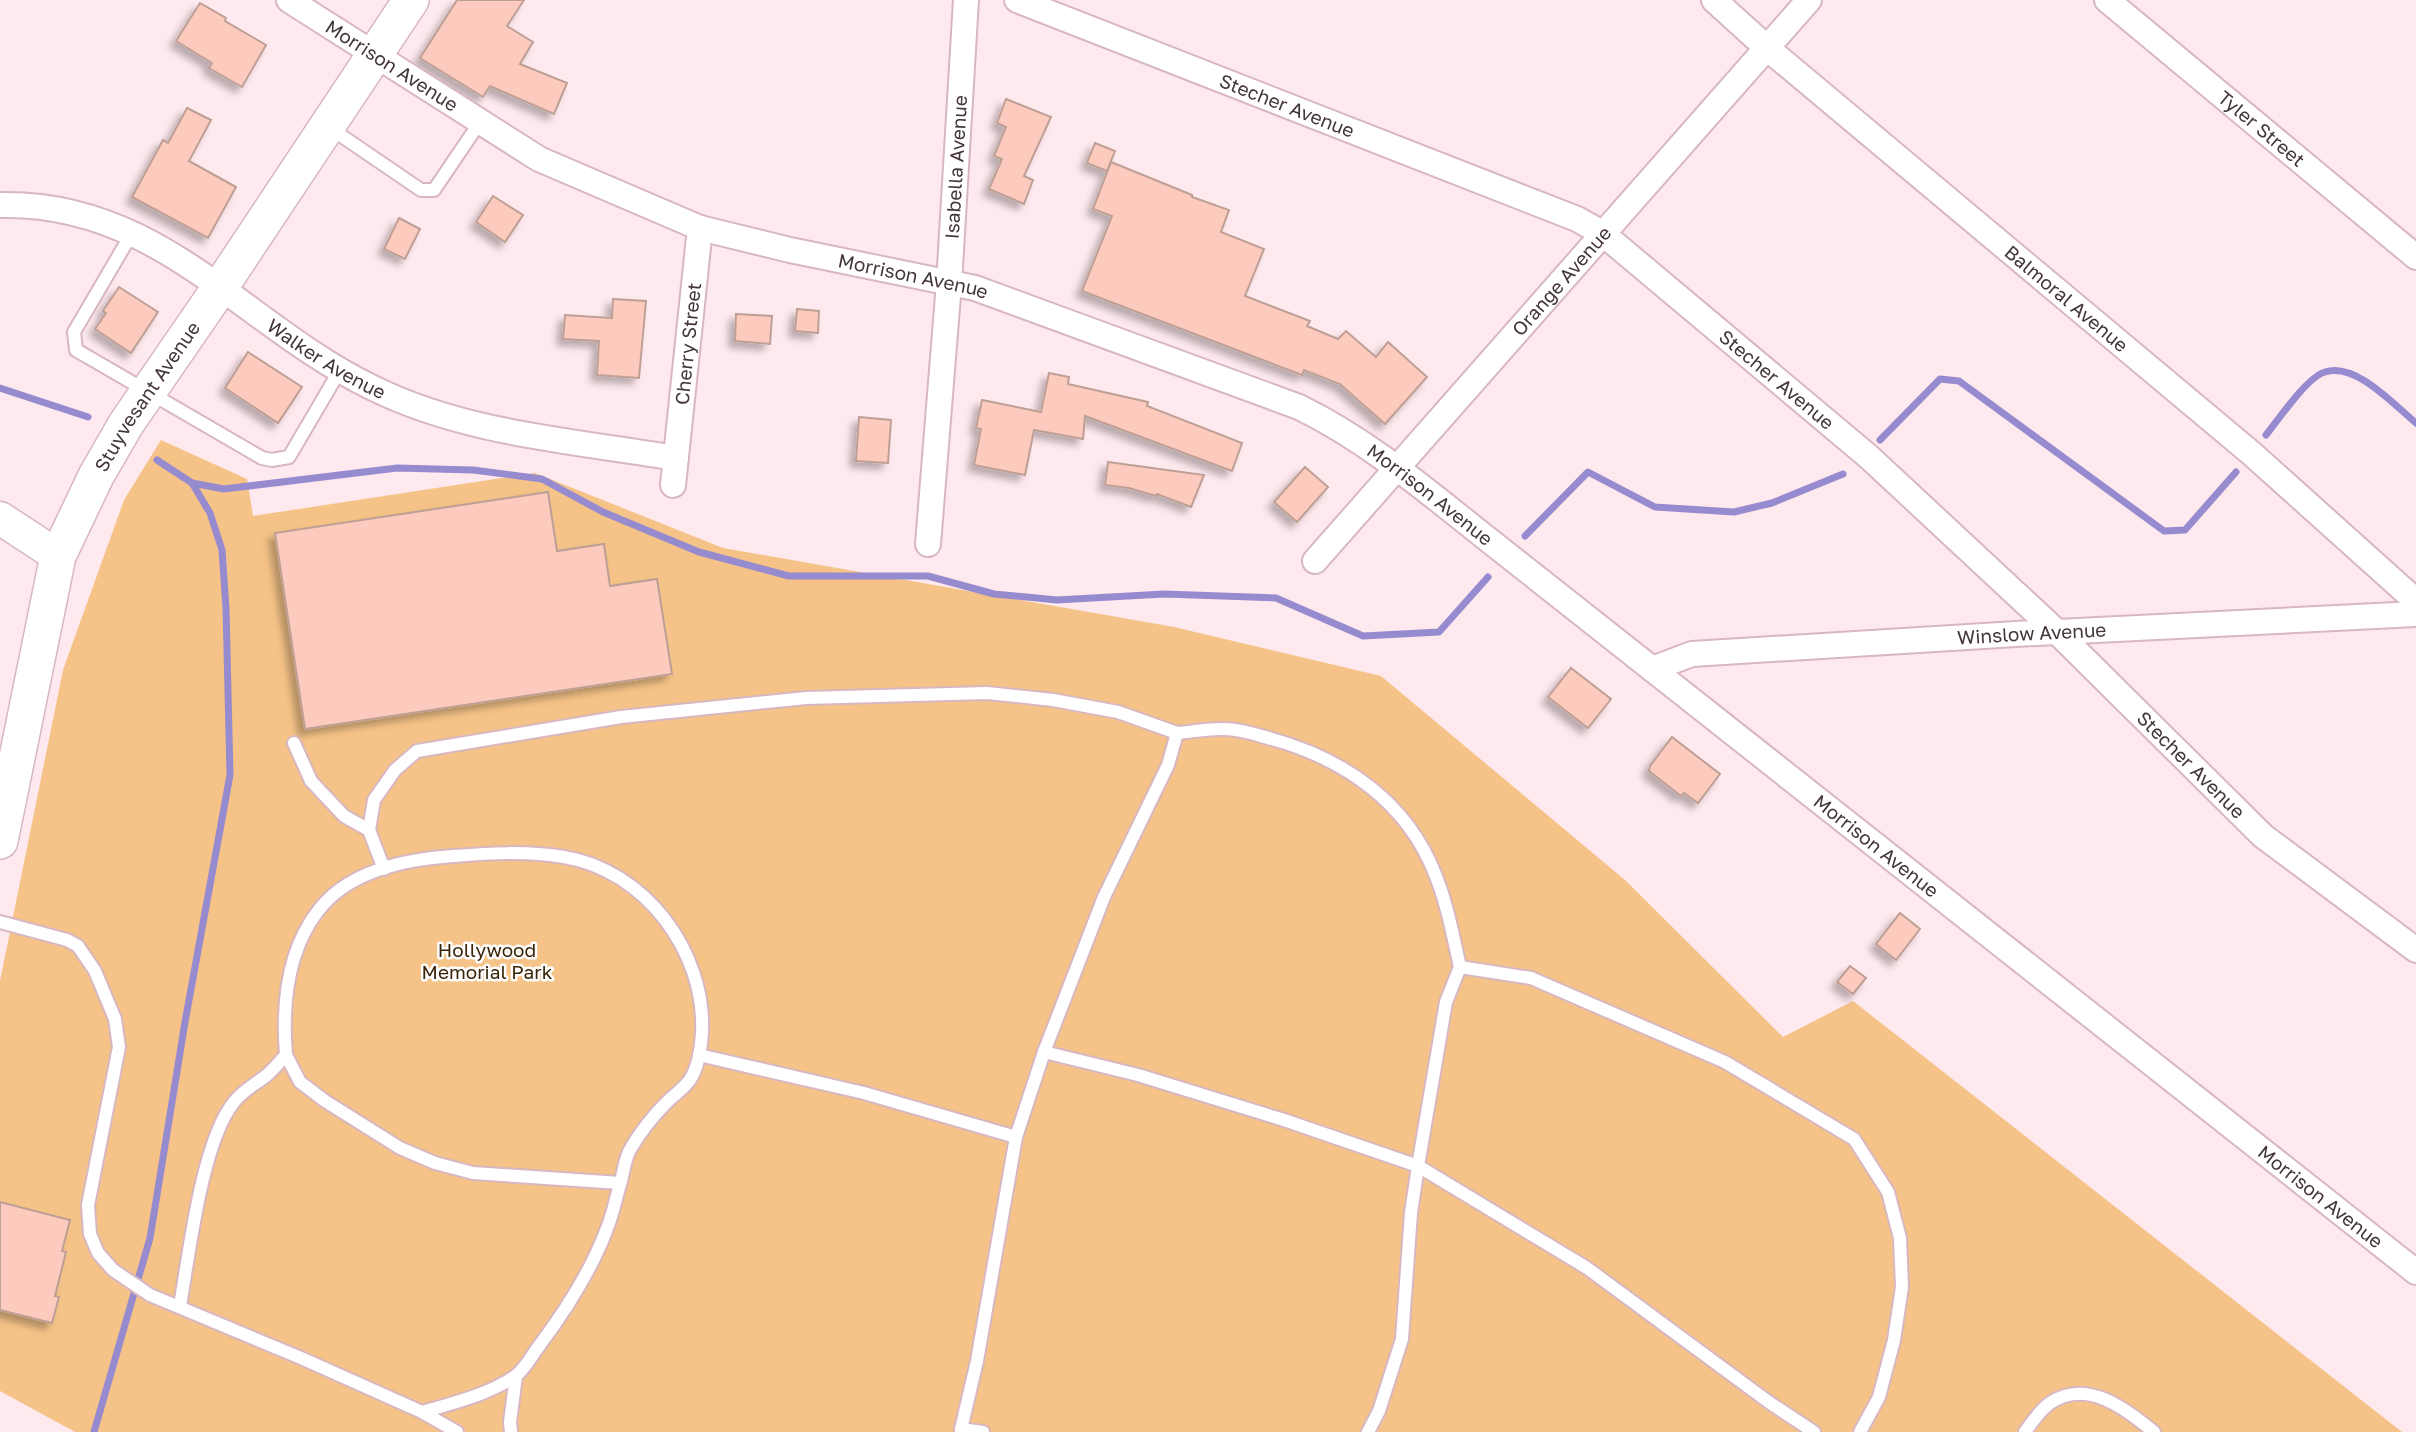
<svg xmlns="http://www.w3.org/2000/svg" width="2416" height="1432" font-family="'Golos Text',sans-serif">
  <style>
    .green { fill: #f5c387 }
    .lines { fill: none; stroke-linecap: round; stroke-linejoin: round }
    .stream { stroke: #978bd0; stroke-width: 7 }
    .building { fill: #fdcbbd; stroke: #be9f96; stroke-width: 2; filter: url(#shadow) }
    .service-casing { stroke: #d8b7c0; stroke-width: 16 }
    .minor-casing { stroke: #d8b7c0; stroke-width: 28 }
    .tertiary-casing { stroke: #d8b7c0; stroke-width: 35 }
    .secondary-casing { stroke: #d8b7c0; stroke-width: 38 }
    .service { stroke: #fff; stroke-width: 12 }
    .minor { stroke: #fff; stroke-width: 24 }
    .tertiary { stroke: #fff; stroke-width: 32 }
    .secondary { stroke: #fff; stroke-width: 35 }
    .labels { text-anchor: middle; stroke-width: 5; stroke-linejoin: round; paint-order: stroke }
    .street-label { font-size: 19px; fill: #44363a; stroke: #fdfdfd }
    .park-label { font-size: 19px; fill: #3a2507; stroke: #fdfdfd }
  </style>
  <defs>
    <filter id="shadow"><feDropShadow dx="-6" dy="6" stdDeviation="3.5" flood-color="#0004"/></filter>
  </defs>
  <rect width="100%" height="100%" fill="#fee9ee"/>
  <polygon class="green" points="161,440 247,479 253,516 535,473 723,548 1174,627 1381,676 1625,880 1783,1037 1853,1001 2402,1432 75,1432 0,1391 0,981 63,670 124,500"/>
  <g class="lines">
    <g class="stream">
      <polyline points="0,388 88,417"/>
      <path d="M2266 435C2279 419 2307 377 2325 372 2356 362 2394 405 2416 423"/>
      <polyline points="1880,440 1940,379 1959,381 2164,531 2185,530 2236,472"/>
      <polyline points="192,483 224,489 397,468 473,470 542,479 603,512 699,552 789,576 928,576 994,594 1057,600 1164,594 1276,598 1363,636 1439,632 1488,577"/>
      <polyline points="1525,536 1588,472 1655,507 1734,512 1772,503 1843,474"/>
      <polyline points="94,1432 150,1238 185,1022 230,775 226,608 222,550 210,513 192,483 157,460"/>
    </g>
  </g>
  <g class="building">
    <polygon points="457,0 524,0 507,26 533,42 520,64 567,83 554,114 490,86 483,97 420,58"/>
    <polygon points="200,3 226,18 225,21 266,45 242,87 209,68 212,63 176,41"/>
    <polygon points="1006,99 1051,117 1024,176 1033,180 1024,204 989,189 1002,159 994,156 1006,127 997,123"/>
    <polygon points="187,108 211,120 189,161 236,187 208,238 132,197 163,140 168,143"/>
    <polygon points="1095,143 1115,151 1107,171 1087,163"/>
    <polygon points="1111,162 1192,195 1192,197 1229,210 1221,232 1264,249 1245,296 1310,321 1307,326 1338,339 1346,331 1376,357 1388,342 1427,377 1385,424 1340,384 1304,370 1302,375 1082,291 1112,216 1093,209"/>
    <polygon points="493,196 523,215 505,242 476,222"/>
    <polygon points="399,218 420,229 405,259 384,249"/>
    <polygon points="119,287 158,312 131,353 95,329 106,313 103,311"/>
    <polygon points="613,299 646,301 639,378 597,375 599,341 563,339 565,315 612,318"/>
    <polygon points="797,309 819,311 818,333 795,331"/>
    <polygon points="736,314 772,316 770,344 735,341"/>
    <polygon points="248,352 302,387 278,423 225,388"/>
    <polygon points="1049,373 1069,377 1068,384 1148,402 1147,406 1242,443 1232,471 1085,416 1083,439 1034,430 1025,475 974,465 981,429 976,428 982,400 1041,412"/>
    <polygon points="859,417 891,420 888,463 856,461"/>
    <polygon points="1108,462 1204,475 1191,507 1157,494 1156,496 1129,488 1105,485"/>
    <polygon points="1305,467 1328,487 1297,522 1274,502"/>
    <polygon points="548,492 557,551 604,544 610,586 657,579 672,674 305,729 275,533"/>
    <polygon points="1571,668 1611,699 1588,728 1548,697"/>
    <polygon points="1672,737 1720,774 1698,803 1684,793 1681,796 1649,771 1650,766"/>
    <polygon points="1900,913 1920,929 1896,960 1876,944"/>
    <polygon points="1850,966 1866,978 1853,994 1837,982"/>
    <polygon points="0,1202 70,1220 62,1251 66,1252 55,1296 59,1297 52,1323 0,1310"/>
  </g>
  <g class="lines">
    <g class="service-casing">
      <g id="service">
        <polyline points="327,126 421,190 434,190 480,122"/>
        <polyline points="132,233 74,332 76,350 262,458 272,460 289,457 340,370"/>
        <polyline points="294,743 311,781 344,816 369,830"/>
        <polyline points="384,869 369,830 374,800 395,770 417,751 621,717 806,698 987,693 1053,700 1118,712 1177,733"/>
        <path d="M0 922 67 940 78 946 95 971 115 1019 119 1047 88 1205 90 1234 98 1253 113 1270 150 1295 301 1358 422 1412C453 1403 487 1395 514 1377 524 1371 532 1355 539 1346 566 1310 590 1273 606 1231 613 1215 616 1197 621 1181 624 1170 625 1157 631 1148 641 1131 653 1116 667 1102 674 1095 686 1087 691 1078 699 1065 701 1047 702 1033 706 952 645 870 564 857 527 851 490 853 454 856 407 859 348 871 318 911 287 951 282 1006 286 1055 280 1061 274 1069 267 1075 256 1084 243 1090 234 1102 202 1141 189 1254 180 1306"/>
        <polyline points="1044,1052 1138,1075 1284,1120 1418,1166 1446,1002 1460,967"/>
        <polyline points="286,1055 300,1082 325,1101 400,1148 435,1163 473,1173 620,1183"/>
        <path d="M699 1055 864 1093 1016 1137 1044 1052 1104 897 1168 765 1177 733C1192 732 1209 728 1225 729 1241 729 1257 735 1272 739 1344 759 1407 802 1435 874 1447 903 1453 936 1460 967L1531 978 1725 1062 1854 1139 1888 1192 1900 1238 1902 1287 1894 1340 1879 1397 1860 1432"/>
        <polyline points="422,1412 457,1432"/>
        <polyline points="961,1429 977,1361 1016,1137"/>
        <polyline points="511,1432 510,1422 516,1376"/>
        <polyline points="961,1432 961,1429 983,1432"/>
        <polyline points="1368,1432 1379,1411 1402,1339 1411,1213 1418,1166 1587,1268 1770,1403 1814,1432"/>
        <path d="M2025 1432C2032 1422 2040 1410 2050 1403 2088 1378 2125 1409 2154 1432"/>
      </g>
    </g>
    <g class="minor-casing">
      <g id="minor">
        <path id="s1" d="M289 0 539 159 700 228 790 250 975 288 1299 407C1369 441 1429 493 1490 541L2416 1272"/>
        <path id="s2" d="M1017 0 1577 219 1602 233 1869 457 2057 632 2263 836 2416 950"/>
        <path id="s3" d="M1714 0 1767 48 2251 453 2416 601"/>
        <path id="s4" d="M2107 0 2416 257"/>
        <path id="s5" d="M0 205C159 201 244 326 373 388 466 434 575 441 676 458"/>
        <path id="s6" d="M673 485 700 228"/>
        <path id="s7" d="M928 544 949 283 966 0"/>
        <path id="s8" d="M1315 561 1809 0"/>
        <path id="s9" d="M1652 669 1692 654 2016 634 2416 614"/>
      </g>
    </g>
    <g class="tertiary-casing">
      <polyline id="tertiary" points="0,518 58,556"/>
    </g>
    <g class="secondary-casing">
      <g id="secondary">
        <path id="s10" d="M0 841 58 556 96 476 126 424 221 286 411 0"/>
      </g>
    </g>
    <use href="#service" class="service"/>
    <use href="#minor" class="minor"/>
    <use href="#tertiary" class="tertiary"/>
    <use href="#secondary" class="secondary"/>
  </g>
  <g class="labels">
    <g class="street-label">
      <text dy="7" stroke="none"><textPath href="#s1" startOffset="122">Morrison Avenue</textPath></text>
      <text dy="7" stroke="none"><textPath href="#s2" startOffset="290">Stecher Avenue</textPath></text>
      <text dy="7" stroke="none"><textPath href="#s4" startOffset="201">Tyler Street</textPath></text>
      <text dy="7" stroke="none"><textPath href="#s7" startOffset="378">Isabella Avenue</textPath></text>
      <text dy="7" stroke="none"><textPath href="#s1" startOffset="690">Morrison Avenue</textPath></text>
      <text dy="7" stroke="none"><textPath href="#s8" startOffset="373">Orange Avenue</textPath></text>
      <text dy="7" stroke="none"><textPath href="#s3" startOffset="462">Balmoral Avenue</textPath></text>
      <text dy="7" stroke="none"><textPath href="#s6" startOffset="142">Cherry Street</textPath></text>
      <text dy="7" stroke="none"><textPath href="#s5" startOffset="368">Walker Avenue</textPath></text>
      <text dy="7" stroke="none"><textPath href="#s2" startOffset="858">Stecher Avenue</textPath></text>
      <text dy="7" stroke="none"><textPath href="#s10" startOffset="474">Stuyvesant Avenue</textPath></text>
      <text dy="7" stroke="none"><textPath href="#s1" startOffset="1256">Morrison Avenue</textPath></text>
      <text dy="7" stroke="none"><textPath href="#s9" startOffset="383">Winslow Avenue</textPath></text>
      <text dy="7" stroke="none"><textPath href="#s2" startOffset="1424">Stecher Avenue</textPath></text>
      <text dy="7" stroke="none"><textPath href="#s1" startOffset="1824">Morrison Avenue</textPath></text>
      <text dy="7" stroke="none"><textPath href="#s1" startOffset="2390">Morrison Avenue</textPath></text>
    </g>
    <g class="park-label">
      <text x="487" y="957">Hollywood<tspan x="487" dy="22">Memorial Park</tspan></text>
    </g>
  </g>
</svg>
